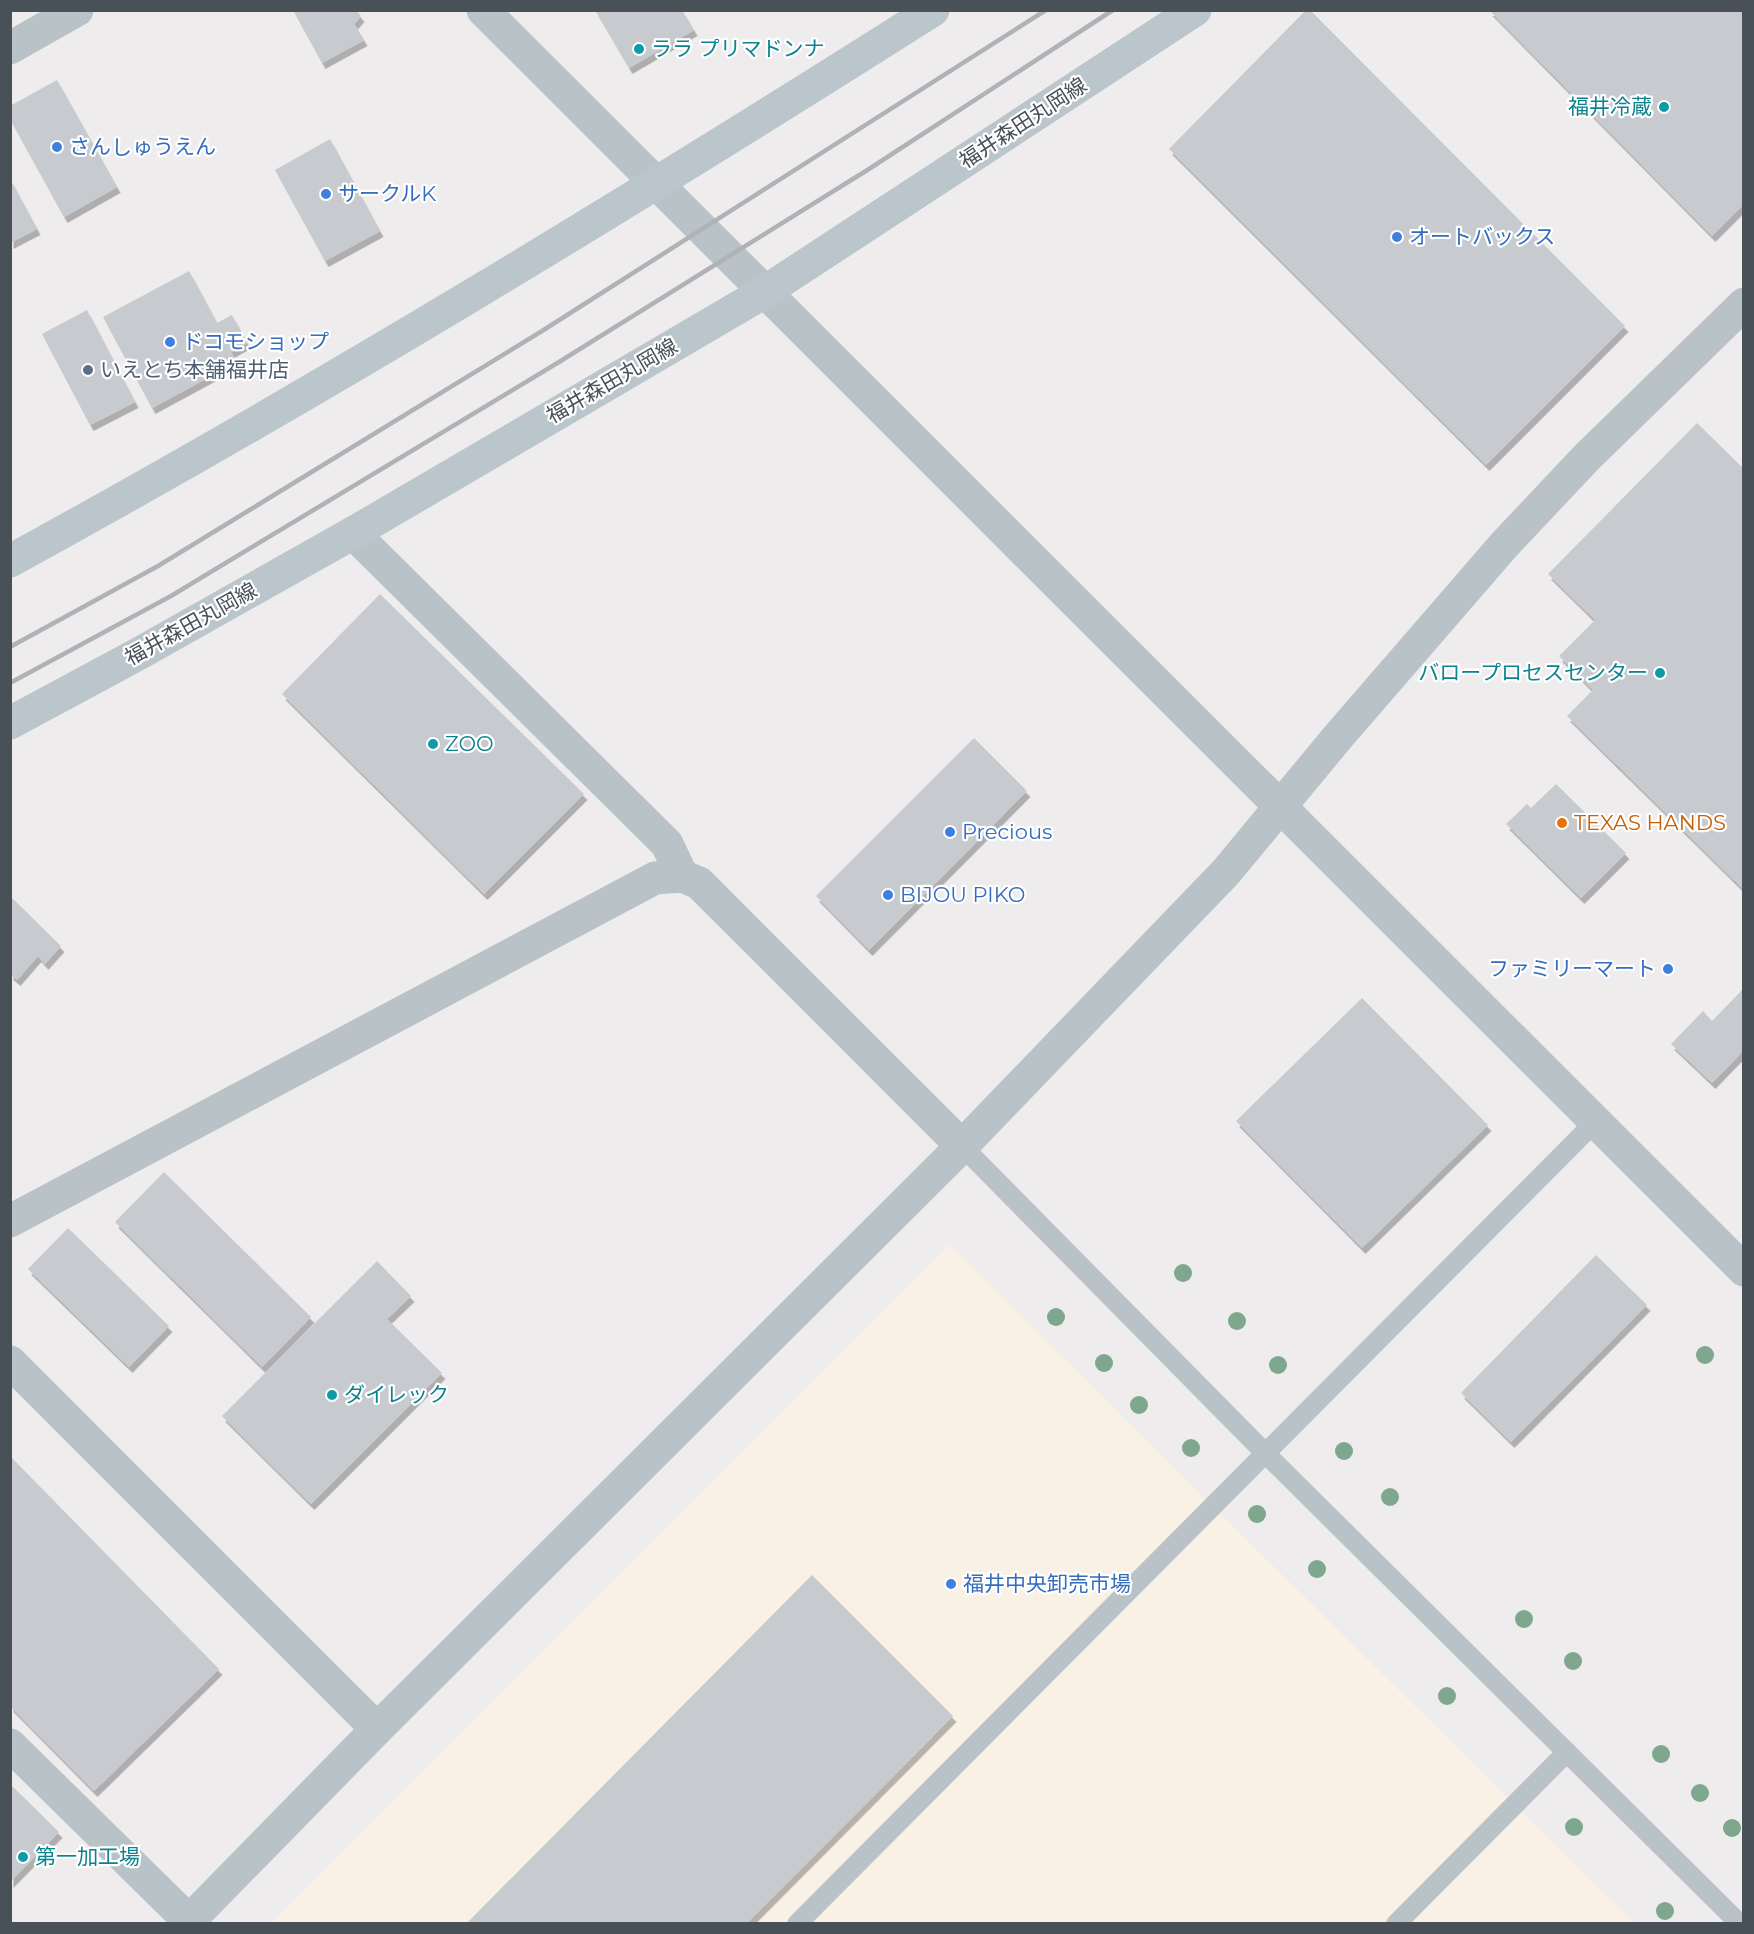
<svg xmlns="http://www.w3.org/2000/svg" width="1754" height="1934" font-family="Montserrat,'Noto Sans JP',sans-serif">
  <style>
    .commercial { fill: #f9f1e6 }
    .building { fill: #c7cace; filter: url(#shadow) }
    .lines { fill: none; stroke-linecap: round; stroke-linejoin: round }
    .service { stroke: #b9c2c7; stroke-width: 20 }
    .minor { stroke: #b9c2c7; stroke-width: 33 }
    .tertiary { stroke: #b9c2c7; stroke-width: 33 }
    .secondary { stroke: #bac5cc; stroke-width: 33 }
    .rail { stroke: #afb2b6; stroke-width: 4.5 }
    .tree { fill: #7ea78d }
    .culture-dot { fill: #0f9aa8; stroke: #fff; stroke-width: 2 }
    .shop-dot { fill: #3f7fe0; stroke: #fff; stroke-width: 2 }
    .service-dot { fill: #5c6f8a; stroke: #fff; stroke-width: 2 }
    .food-dot { fill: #e8710a; stroke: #fff; stroke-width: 2 }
    .labels { text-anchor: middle; stroke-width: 4.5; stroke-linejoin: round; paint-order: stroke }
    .culture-label { font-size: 21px; fill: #0d838f; stroke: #fff; text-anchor: start }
    .street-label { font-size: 21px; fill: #475157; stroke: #fff }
    .shop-label { font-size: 21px; fill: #366cbe; stroke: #fff; text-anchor: start }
    .service-label { font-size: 21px; fill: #4e5e75; stroke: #fff; text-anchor: start }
    .food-label { font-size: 21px; fill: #c56008; stroke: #fff; text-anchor: start }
  </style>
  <defs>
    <filter id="shadow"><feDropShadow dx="3.5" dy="6" stdDeviation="0" flood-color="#0004"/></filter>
  </defs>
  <rect width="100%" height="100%" fill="#efeced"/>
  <polygon class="commercial" points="949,1245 1634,1923 271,1924"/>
  <g class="building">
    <polygon points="293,10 356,10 361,16 354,24 364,40 322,63"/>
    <polygon points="595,10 682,10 694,30 629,68"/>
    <polygon points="1306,10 1310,10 1625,326 1486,465 1169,149"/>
    <polygon points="1489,10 1744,10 1744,204 1712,236"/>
    <polygon points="57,80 117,187 64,217 10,119 10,106"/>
    <polygon points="330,139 380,231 325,261 275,170"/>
    <polygon points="10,179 37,229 10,243"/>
    <polygon points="189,271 217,323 232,315 247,343 231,352 237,362 152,408 103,317"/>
    <polygon points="87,310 135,402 90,425 42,334"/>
    <polygon points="1697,423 1744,469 1744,890 1567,716 1593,690 1559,656 1595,620 1548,574"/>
    <polygon points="380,594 584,794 484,894 282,694"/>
    <polygon points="974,738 1027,791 869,950 816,896"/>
    <polygon points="1556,784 1626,853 1581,898 1506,824 1527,804 1531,808"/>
    <polygon points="10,896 61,946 45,964 38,956 17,980 10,974"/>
    <polygon points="1744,988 1744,1050 1712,1083 1671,1044 1703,1011 1712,1021"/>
    <polygon points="1362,998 1488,1125 1362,1248 1236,1121"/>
    <polygon points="164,1172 311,1317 262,1367 115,1222"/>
    <polygon points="68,1228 169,1326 129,1367 28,1269"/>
    <polygon points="1596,1255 1647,1305 1511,1442 1461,1393"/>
    <polygon points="377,1261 411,1296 387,1319 442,1373 311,1504 222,1416"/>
    <polygon points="10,1456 219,1669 94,1791 10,1706"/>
    <polygon points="812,1575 953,1716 746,1924 466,1924"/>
    <polygon points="10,1784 59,1832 10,1882"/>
  </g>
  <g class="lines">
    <g class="service">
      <polyline points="962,1146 1265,1453 1740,1924"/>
      <polyline points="797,1924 1595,1122"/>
      <polyline points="1396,1924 1567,1752"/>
    </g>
    <g class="minor">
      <polyline points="10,48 77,10"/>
      <polyline points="353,533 667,844 682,876"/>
      <polyline points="10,1221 655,878 682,876 699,883 962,1146"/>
      <polyline points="10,1362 377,1729"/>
      <polyline points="10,1745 189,1921"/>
    </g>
    <g class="tertiary">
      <polyline points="483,10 1744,1270"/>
      <polyline points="186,1924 377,1729 962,1146 1226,872 1337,738 1504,545 1587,457 1744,304"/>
    </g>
    <g class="secondary">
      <path d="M10 561C324 389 630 202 933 10"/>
      <polyline points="10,723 140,653 353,533 763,293 1195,10"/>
    </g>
    <g class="rail">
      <polyline points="10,647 158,566 542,331 1046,10"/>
      <polyline points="10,683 171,596 559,362 869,169 1113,10"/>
    </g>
  </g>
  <g class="tree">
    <circle cx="1183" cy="1273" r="9"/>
    <circle cx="1056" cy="1317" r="9"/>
    <circle cx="1237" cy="1321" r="9"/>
    <circle cx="1705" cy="1355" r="9"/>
    <circle cx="1104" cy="1363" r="9"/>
    <circle cx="1278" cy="1365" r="9"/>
    <circle cx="1139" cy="1405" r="9"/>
    <circle cx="1191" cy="1448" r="9"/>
    <circle cx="1344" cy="1451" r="9"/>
    <circle cx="1390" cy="1497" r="9"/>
    <circle cx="1257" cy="1514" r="9"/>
    <circle cx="1317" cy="1569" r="9"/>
    <circle cx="1524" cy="1619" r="9"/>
    <circle cx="1573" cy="1661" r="9"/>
    <circle cx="1447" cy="1696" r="9"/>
    <circle cx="1661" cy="1754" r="9"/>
    <circle cx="1700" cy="1793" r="9"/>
    <circle cx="1574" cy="1827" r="9"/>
    <circle cx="1732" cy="1828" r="9"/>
    <circle cx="1665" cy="1911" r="9"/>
  </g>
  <g class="culture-dot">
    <circle cx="639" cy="49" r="6"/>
    <circle cx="1664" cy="107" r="6"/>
    <circle cx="1660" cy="673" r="6"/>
    <circle cx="433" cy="744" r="6"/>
    <circle cx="332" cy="1395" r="6"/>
    <circle cx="23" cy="1857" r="6"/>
  </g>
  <g class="shop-dot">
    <circle cx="57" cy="147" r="6"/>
    <circle cx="326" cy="194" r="6"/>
    <circle cx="1397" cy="237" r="6"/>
    <circle cx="170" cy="342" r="6"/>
    <circle cx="950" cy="832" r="6"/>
    <circle cx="888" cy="895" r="6"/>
    <circle cx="1668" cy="969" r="6"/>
    <circle cx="951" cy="1584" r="6"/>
  </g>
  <circle class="service-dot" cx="88" cy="370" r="6"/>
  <circle class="food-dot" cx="1562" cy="823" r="6"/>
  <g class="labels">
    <g class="culture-label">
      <text x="651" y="56">ララ プリマドンナ</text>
      <text x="1652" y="114" text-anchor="end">福井冷蔵</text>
      <text x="1648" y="680" text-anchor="end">バロープロセスセンター</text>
      <text x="445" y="751">ZOO</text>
      <text x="344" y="1402">ダイレック</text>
      <text x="35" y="1864">第一加工場</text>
    </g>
    <g class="street-label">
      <text transform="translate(1023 123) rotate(-33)" y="7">福井森田丸岡線</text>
      <text transform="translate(612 381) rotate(-30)" y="7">福井森田丸岡線</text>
      <text transform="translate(191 624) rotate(-29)" y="7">福井森田丸岡線</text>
    </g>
    <g class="shop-label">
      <text x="69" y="154">さんしゅうえん</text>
      <text x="338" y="201">サークルK</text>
      <text x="1409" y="244">オートバックス</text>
      <text x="182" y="349">ドコモショップ</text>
      <text x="962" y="839">Precious</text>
      <text x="900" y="902">BIJOU PIKO</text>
      <text x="1656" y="976" text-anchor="end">ファミリーマート</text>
      <text x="963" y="1591">福井中央卸売市場</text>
    </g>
    <g class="service-label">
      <text x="100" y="377">いえとち本舗福井店</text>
    </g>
    <g class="food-label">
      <text x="1574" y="830">TEXAS HANDS</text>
    </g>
  </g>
  <rect width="1754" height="1934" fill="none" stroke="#475157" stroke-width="24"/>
</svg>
